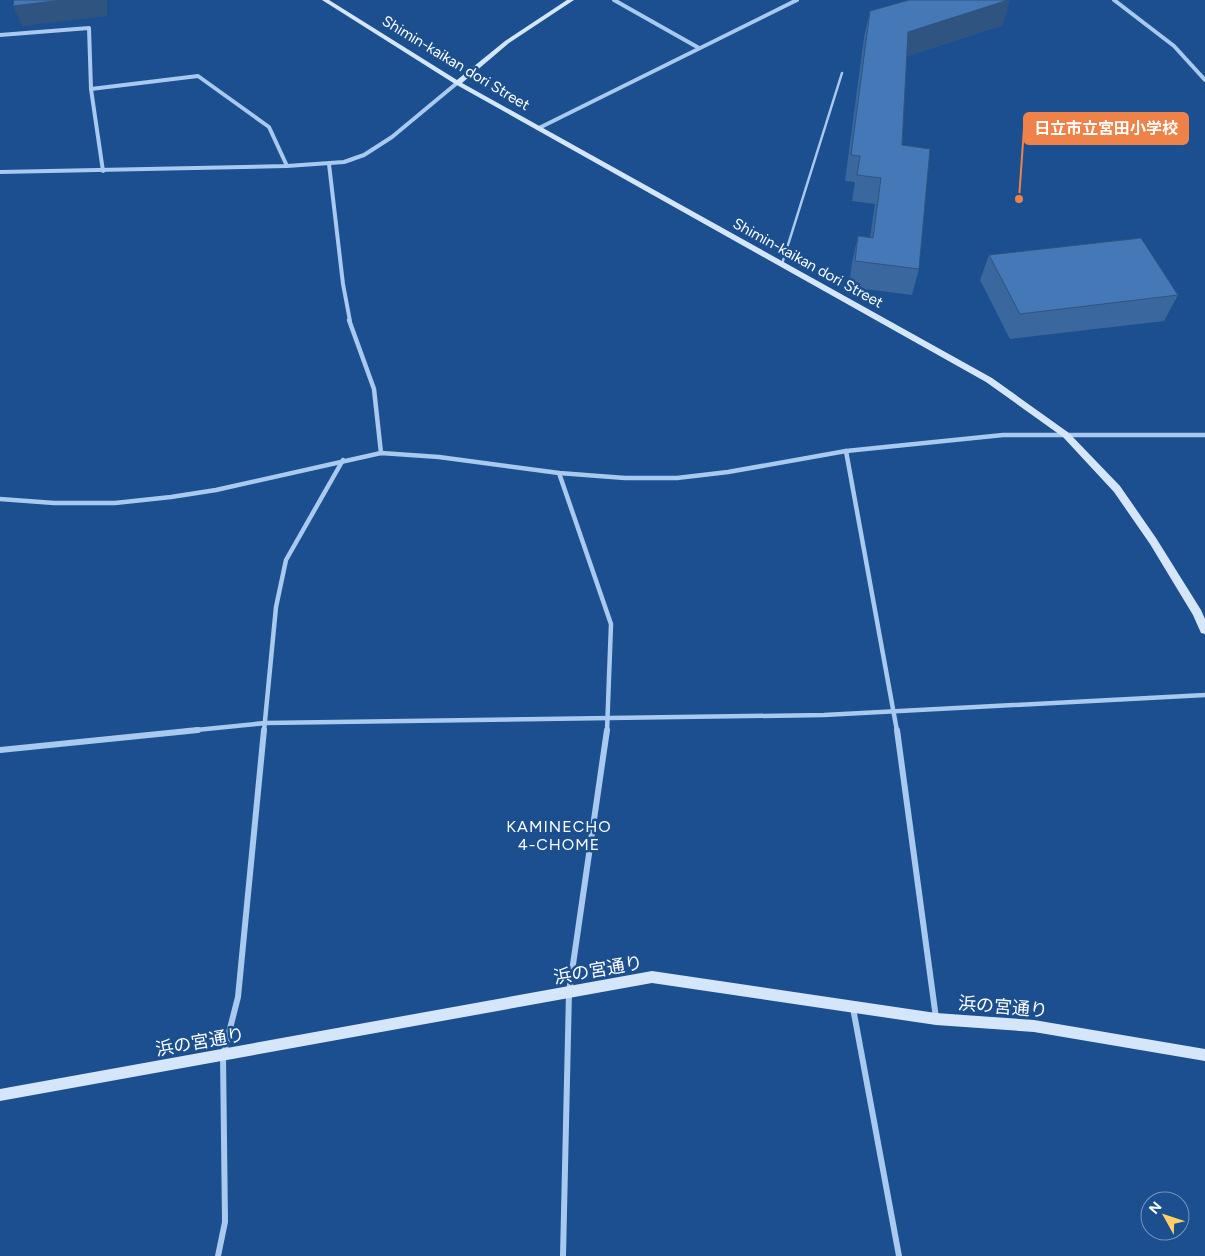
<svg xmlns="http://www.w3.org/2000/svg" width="1205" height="1256" font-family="Figtree,'Noto Sans JP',sans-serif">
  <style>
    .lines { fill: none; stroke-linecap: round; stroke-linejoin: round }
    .lane { stroke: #a9c9ee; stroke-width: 2.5 }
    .street-far2 { stroke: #a9c9ee; stroke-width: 4 }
    .street-far1 { stroke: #a9c9ee; stroke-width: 4.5 }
    .street { stroke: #a9c9ee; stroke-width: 6 }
    .secondary { fill: #d6e6fa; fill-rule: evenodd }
    .wall { fill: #3a679d }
    .shaded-wall { fill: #305480 }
    .building { fill: #4478b7; stroke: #305480 }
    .labels { text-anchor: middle; stroke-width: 5; stroke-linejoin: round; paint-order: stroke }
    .street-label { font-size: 15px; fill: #fff; stroke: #1b4f8f }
    .neighbourhood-label { font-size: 16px; letter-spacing: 1px; fill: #fff; stroke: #1b4f8f }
    .near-street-label { font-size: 18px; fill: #fff; stroke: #1b4f8f }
    .leader { fill: none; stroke: #ee8249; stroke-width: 2 }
    .callout-dot { fill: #ee8249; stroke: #1b4f8f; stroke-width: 2 }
    .callout { fill: #ee8249; stroke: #ee8249; stroke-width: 2 }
    .callout-label { font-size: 16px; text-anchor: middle; font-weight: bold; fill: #fff }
  </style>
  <rect width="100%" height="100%" fill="#1b4f8f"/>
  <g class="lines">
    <polyline class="lane" points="782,264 842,73"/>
    <g class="street-far2">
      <polyline points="614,0 699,48"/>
      <polyline points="1114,0 1174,46 1205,80"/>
      <polyline points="0,35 89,28 91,89 103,171"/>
      <polyline points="91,89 198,76 269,127 287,166"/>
      <polyline points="539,128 797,0"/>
      <polyline points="329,164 343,284 350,321"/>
      <polyline points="0,172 287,166 344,162 364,155 392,137 457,83"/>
    </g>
    <g class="street-far1">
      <polyline points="349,320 374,389 381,453"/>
      <polyline points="846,451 897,731"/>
      <polyline points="559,473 611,624 607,731"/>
      <polyline points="0,499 54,503 115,503 171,497 216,490 381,453 439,457 559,473 625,478 677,478 728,472 846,451 1003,435 1205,435"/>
      <polyline points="186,731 265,723 824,715 1205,695"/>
      <polyline points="264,731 276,607 286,560 343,460"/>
    </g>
    <g class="street">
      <polyline points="897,730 936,1018"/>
      <polyline points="0,750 198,730"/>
      <polyline points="853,1008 899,1256"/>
      <polyline points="218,1256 225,1222 223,1056 238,997 264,730"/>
      <polyline points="563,1256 569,992 607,730"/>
    </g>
    <g class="secondary">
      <polygon points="322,0 329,0 457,80 505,41 567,0 574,0 509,43 462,83 992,378 1069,433 1120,486 1156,538 1201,610 1205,619 1205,634 1201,633 1193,615 1150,544 1114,492 1063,437 986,382 455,84"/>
      <polygon points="652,971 936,1013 1034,1020 1205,1049 1205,1061 1034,1032 936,1025 652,983 0,1101 0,1089"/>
    </g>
  </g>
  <g class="wall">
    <polygon points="870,11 1003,25 907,56 902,145 919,269 912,295 849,287 852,262 858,236 870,238 875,204 852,201 855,182 845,181 864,37"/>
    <polygon points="989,255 1178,295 1164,321 1010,339 980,280"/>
  </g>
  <g class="shaded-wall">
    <polygon points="62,0 107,0 107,16 22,26 13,6"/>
    <polygon points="1008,0 1010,0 1003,25 902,58 908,32"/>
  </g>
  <g class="building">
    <polygon points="14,0 62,0 13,6"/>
    <polygon points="909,0 1008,0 908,32 902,145 930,149 919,269 855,261 858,236 873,238 881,178 857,175 860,156 851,155 870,11"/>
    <polygon points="1141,238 1178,295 1020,314 989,255"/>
  </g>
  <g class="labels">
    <g class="street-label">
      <text transform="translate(456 63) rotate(31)" y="5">Shimin-kaikan dori Street</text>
      <text transform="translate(808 263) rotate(29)" y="5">Shimin-kaikan dori Street</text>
    </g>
    <g class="neighbourhood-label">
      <text x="559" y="832">KAMINECHO<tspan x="559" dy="18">4-CHOME</tspan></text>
    </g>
    <g class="near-street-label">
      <text transform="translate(598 970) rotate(-10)" y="6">浜の宮通り</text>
      <text transform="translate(1003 1007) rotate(5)" y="6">浜の宮通り</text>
      <text transform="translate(200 1042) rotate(-10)" y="6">浜の宮通り</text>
    </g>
  </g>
  <path class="leader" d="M1019 199L1024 128"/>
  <circle class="callout-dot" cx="1019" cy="199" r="5"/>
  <rect class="callout" x="1024" y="113" width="164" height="31" rx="5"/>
  <g class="callout-label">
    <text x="1106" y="134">日立市立宮田小学校</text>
  </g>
  <g transform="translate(1165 1216) rotate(310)"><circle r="24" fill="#1b4f8f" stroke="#7695bc"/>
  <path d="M0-4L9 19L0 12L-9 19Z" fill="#ffd166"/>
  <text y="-8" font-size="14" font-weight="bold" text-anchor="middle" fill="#ffffff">N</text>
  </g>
</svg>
